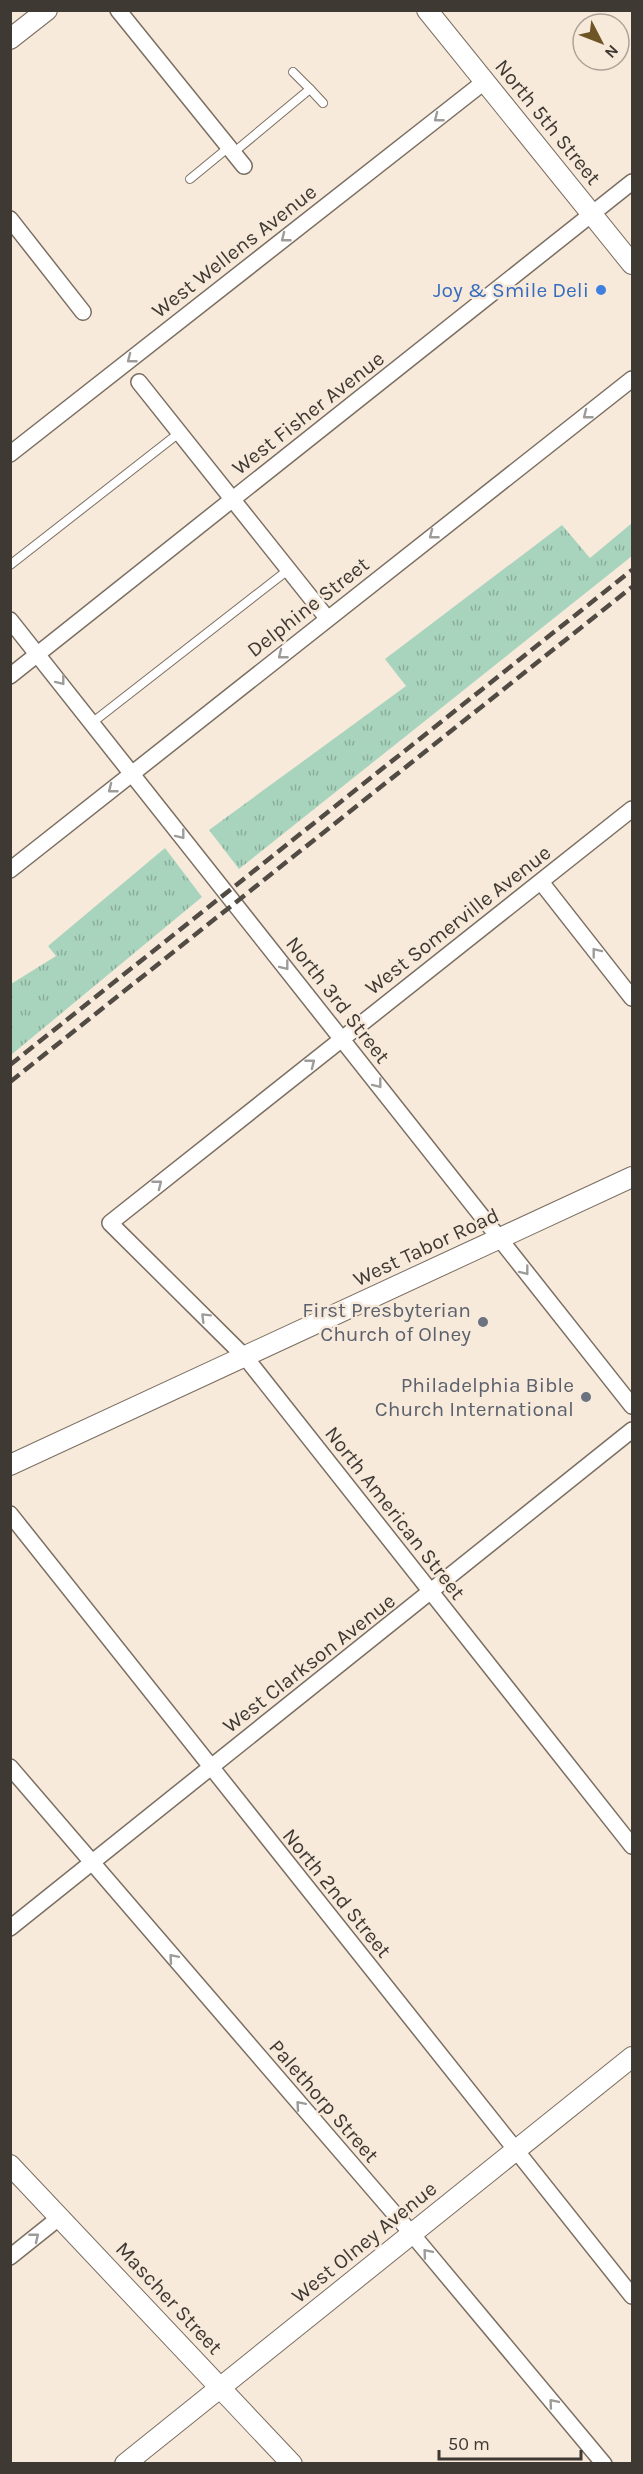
<svg xmlns="http://www.w3.org/2000/svg" width="643" height="2474" font-family="Karla,sans-serif">
  <style>
    .grass { fill: url(#grass-tufts) }
    .lines { fill: none; stroke-linecap: round; stroke-linejoin: round }
    .service-casing { stroke: #7b6f62; stroke-width: 10 }
    .minor-casing { stroke: #7b6f62; stroke-width: 18 }
    .tertiary-casing { stroke: #7b6f62; stroke-width: 22 }
    .service { stroke: #fff; stroke-width: 8 }
    .minor { stroke: #fff; stroke-width: 15 }
    .tertiary { stroke: #fff; stroke-width: 20 }
    .rail { stroke: #514b44; stroke-width: 4.5; stroke-dasharray: 12 6; stroke-linecap: butt }
    .oneway { stroke: #9e9c99 }
    .shop-dot { fill: #3f7fe0; stroke: #f8eadb; stroke-width: 2 }
    .worship-dot { fill: #6b7280; stroke: #f8eadb; stroke-width: 2 }
    .labels { text-anchor: middle; stroke-width: 5; stroke-linejoin: round; paint-order: stroke }
    .street-label { font-size: 21px; fill: #3e3933; stroke: #f8eadb }
    .shop-label { font-size: 21px; fill: #366cbe; stroke: #f8eadb; text-anchor: end }
    .worship-label { font-size: 21px; fill: #5b616d; stroke: #f8eadb; text-anchor: end }
  </style>
  <defs>
    <pattern id="grass-tufts" width="24" height="20" patternUnits="userSpaceOnUse" patternTransform="scale(1.5)"><rect width="24" height="20" fill="#a8d4bd"/><path d="M3 7l-1-3M5 7V3M7 7l1-3M15 17l-1-3M17 17v-4M19 17l1-3" fill="none" stroke="#8aad9a"/></pattern>
  </defs>
  <rect width="100%" height="100%" fill="#f8eadb"/>
  <g class="grass">
    <polygon points="632,523 632,556 239,869 209,830 406,686 385,659 562,525 590,558"/>
    <polygon points="165,848 202,897 11,1055 11,984 56,956 48,946"/>
  </g>
  <g class="lines">
    <g class="service-casing">
      <g id="service">
        <polyline points="293,72 310,89"/>
        <polyline points="233,153 310,89 323,103"/>
        <polyline points="190,179 229,147"/>
        <polyline points="10,565 179,433"/>
        <polyline points="93,722 288,570"/>
      </g>
    </g>
    <g class="minor-casing">
      <g id="minor">
        <polyline points="118,10 244,166"/>
        <polyline points="10,219 83,312"/>
        <polyline points="139,382 327,618"/>
        <polyline points="10,454 484,82"/>
        <polyline points="10,620 632,1406"/>
        <polyline points="10,676 632,182"/>
        <polyline points="632,809 110,1223 246,1358 632,1846"/>
        <polyline points="10,870 632,379"/>
        <polyline points="541,882 632,998"/>
        <polyline points="10,1514 632,2296"/>
        <polyline points="10,1767 412,2234 604,2464"/>
        <polyline points="10,1928 632,1430"/>
        <polyline points="10,2257 60,2217"/>
      </g>
    </g>
    <g class="tertiary-casing">
      <g id="tertiary">
        <polyline points="427,10 632,264"/>
        <polyline points="10,39 47,10"/>
        <polyline points="10,1465 632,1177"/>
        <polyline points="10,2165 292,2464"/>
        <polyline points="125,2464 632,2057"/>
      </g>
    </g>
    <use href="#service" class="service"/>
    <use href="#minor" class="minor"/>
    <use href="#tertiary" class="tertiary"/>
    <g class="rail">
      <polyline points="10,1065 632,570"/>
      <polyline points="10,1082 632,587"/>
    </g>
  </g>
  <defs><path id="oneway-chevron" d="M-2-3.5L2.5 0L-2 3.5" fill="none" stroke-width="1.6" stroke-linecap="round" stroke-linejoin="round" transform="scale(1.5)"/></defs>
  <g class="oneway">
    <use href="#oneway-chevron" transform="translate(438 118) rotate(142)"/>
    <use href="#oneway-chevron" transform="translate(285 238) rotate(142)"/>
    <use href="#oneway-chevron" transform="translate(131 359) rotate(142)"/>
    <use href="#oneway-chevron" transform="translate(587 415) rotate(142)"/>
    <use href="#oneway-chevron" transform="translate(433 535) rotate(142)"/>
    <use href="#oneway-chevron" transform="translate(282 655) rotate(142)"/>
    <use href="#oneway-chevron" transform="translate(61 681) rotate(52)"/>
    <use href="#oneway-chevron" transform="translate(112 789) rotate(142)"/>
    <use href="#oneway-chevron" transform="translate(181 835) rotate(52)"/>
    <use href="#oneway-chevron" transform="translate(596 952) rotate(-128)"/>
    <use href="#oneway-chevron" transform="translate(285 966) rotate(52)"/>
    <use href="#oneway-chevron" transform="translate(311 1063) rotate(-38)"/>
    <use href="#oneway-chevron" transform="translate(378 1084) rotate(52)"/>
    <use href="#oneway-chevron" transform="translate(158 1184) rotate(-38)"/>
    <use href="#oneway-chevron" transform="translate(525 1271) rotate(52)"/>
    <use href="#oneway-chevron" transform="translate(205 1317) rotate(-135)"/>
    <use href="#oneway-chevron" transform="translate(173 1958) rotate(-131)"/>
    <use href="#oneway-chevron" transform="translate(300 2105) rotate(-131)"/>
    <use href="#oneway-chevron" transform="translate(35 2237) rotate(-39)"/>
    <use href="#oneway-chevron" transform="translate(427 2253) rotate(-130)"/>
    <use href="#oneway-chevron" transform="translate(553 2403) rotate(-130)"/>
  </g>
  <circle class="shop-dot" cx="601" cy="290" r="6"/>
  <g class="worship-dot">
    <circle cx="483" cy="1322" r="6"/>
    <circle cx="586" cy="1397" r="6"/>
  </g>
  <g class="labels">
    <g class="street-label">
      <text transform="translate(548 122) rotate(51)" y="7">North 5th Street</text>
      <text transform="translate(234 251) rotate(-38)" y="7">West Wellens Avenue</text>
      <text transform="translate(308 413) rotate(-38)" y="7">West Fisher Avenue</text>
      <text transform="translate(308 607) rotate(-38)" y="7">Delphine Street</text>
      <text transform="translate(458 920) rotate(-38)" y="7">West Somerville Avenue</text>
      <text transform="translate(338 1000) rotate(52)" y="7">North 3rd Street</text>
      <text transform="translate(426 1247) rotate(-25)" y="7">West Tabor Road</text>
      <text transform="translate(395 1513) rotate(52)" y="7">North American Street</text>
      <text transform="translate(309 1663) rotate(-38)" y="7">West Clarkson Avenue</text>
      <text transform="translate(337 1893) rotate(51)" y="7">North 2nd Street</text>
      <text transform="translate(324 2101) rotate(49)" y="7">Palethorp Street</text>
      <text transform="translate(364 2242) rotate(-39)" y="7">West Olney Avenue</text>
      <text transform="translate(169 2298) rotate(47)" y="7">Mascher Street</text>
    </g>
    <g class="shop-label">
      <text x="589" y="297">Joy &amp; Smile Deli</text>
    </g>
    <g class="worship-label">
      <text x="471" y="1317">First Presbyterian<tspan x="471" dy="24">Church of Olney</tspan></text>
      <text x="574" y="1392">Philadelphia Bible<tspan x="574" dy="24">Church International</tspan></text>
    </g>
  </g>
  <rect width="643" height="2474" fill="none" stroke="#3e3933" stroke-width="24"/>
  <g transform="translate(601 42) rotate(132)"><circle r="28" fill="#f8eadb" stroke="#aea398" stroke-width="1.5"/>
  <path d="M0-4.5L10 22L0 15L-10 22Z" fill="#6f5526"/>
  <text y="-9" font-size="16" font-weight="bold" text-anchor="middle" fill="#3e3933">N</text>
  </g>
  <path d="M439 2450v9h142v-9" fill="none" stroke="#3e3933" stroke-width="3"/>
  <text x="448" y="2450" font-size="18" fill="#3e3933" stroke="#f8eadb" stroke-width="4.5" paint-order="stroke">50 m</text>
</svg>
